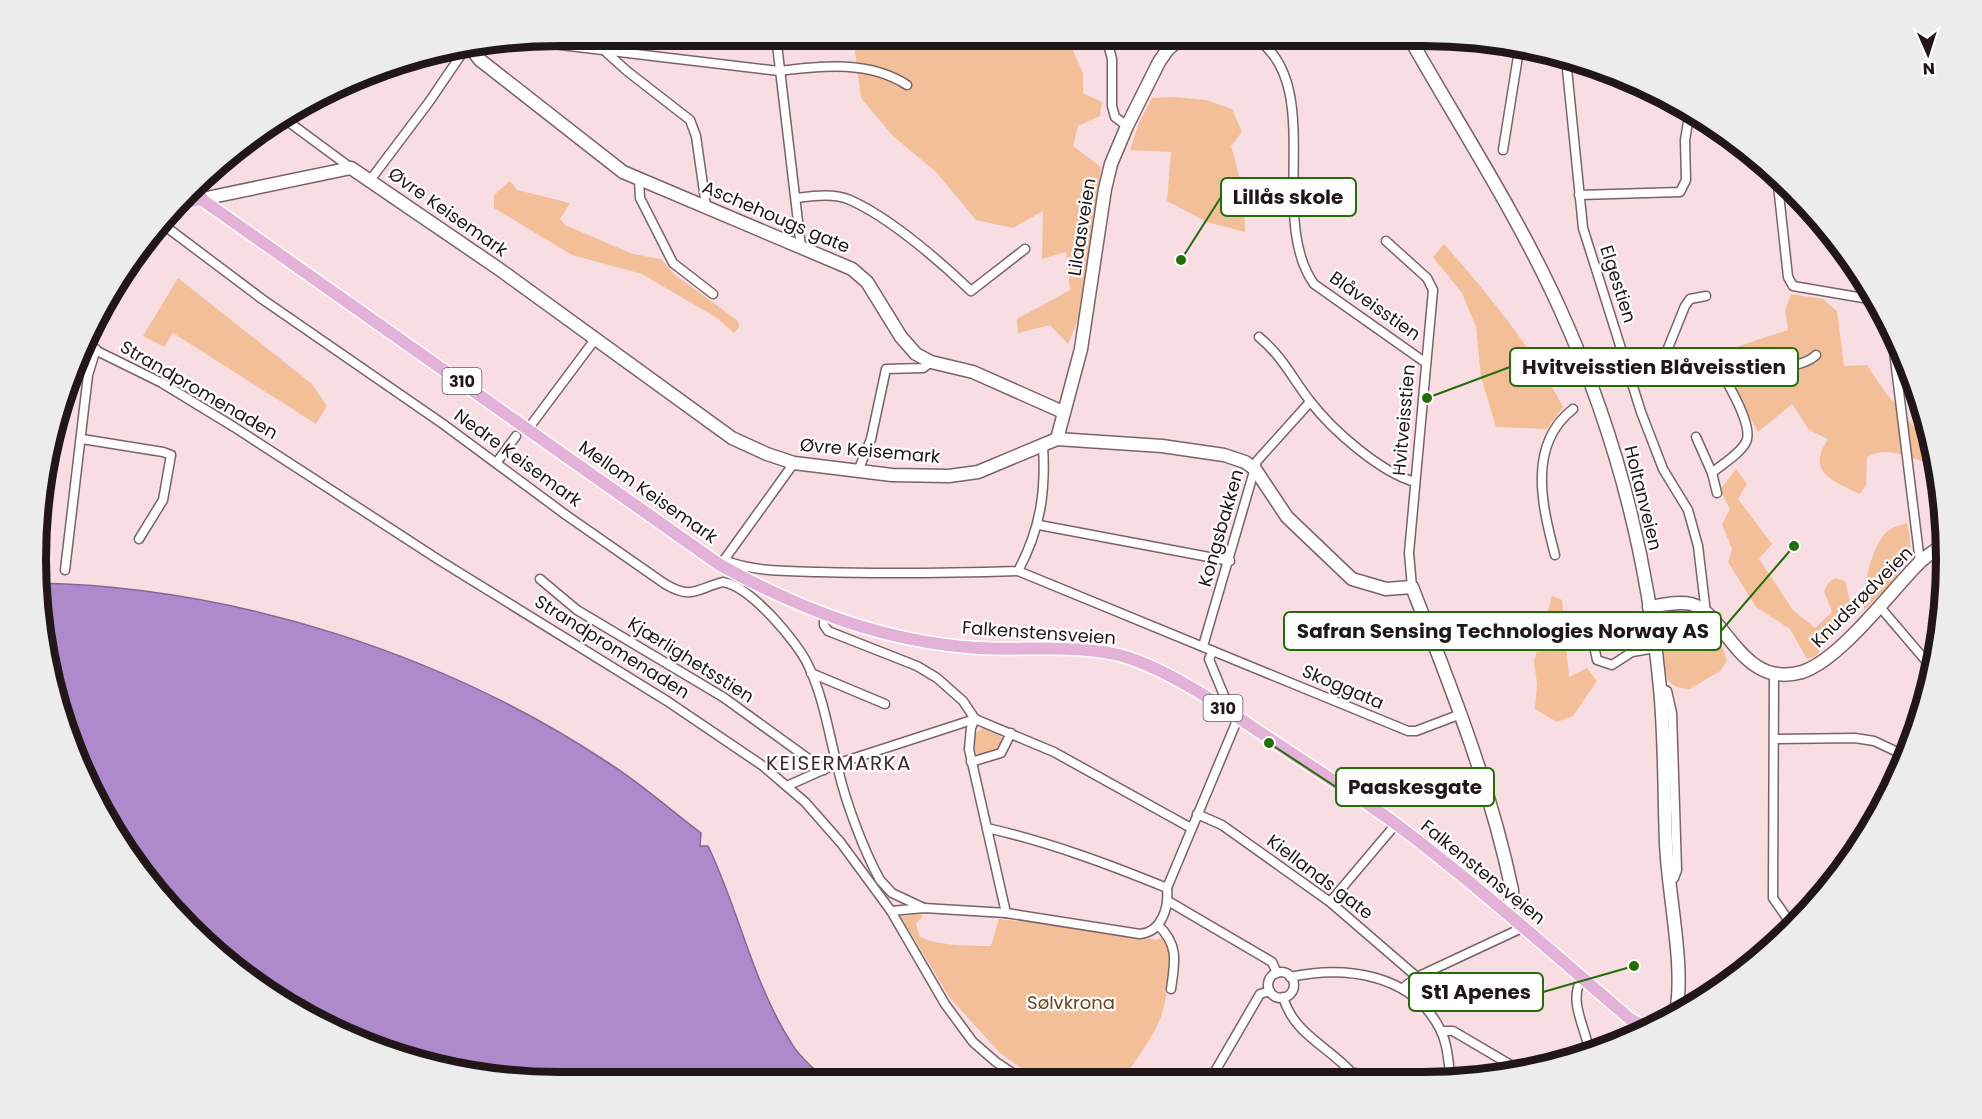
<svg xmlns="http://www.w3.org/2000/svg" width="1982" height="1119" font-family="Poppins,sans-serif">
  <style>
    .green { fill: #f3bf99 }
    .water { fill: #ae89cc; stroke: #846796; stroke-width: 1.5 }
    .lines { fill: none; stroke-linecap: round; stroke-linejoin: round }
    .street-casing { stroke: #7a6368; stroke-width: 11 }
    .secondary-casing { stroke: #7a6368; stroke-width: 15 }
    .primary-casing { stroke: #fff; stroke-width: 15 }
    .street { stroke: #fff; stroke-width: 8 }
    .secondary { stroke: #fff; stroke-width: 12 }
    .primary { stroke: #e4b2d8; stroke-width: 12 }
    .labels { text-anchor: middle; stroke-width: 4.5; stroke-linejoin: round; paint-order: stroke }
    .shield { fill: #fff; stroke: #645d5e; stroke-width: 1.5 }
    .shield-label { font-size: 16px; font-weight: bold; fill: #211719 }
    .street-label { font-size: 18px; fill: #211719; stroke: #fff }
    .park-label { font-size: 18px; fill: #6d411a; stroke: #fff }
    .neighbourhood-label { font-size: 20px; letter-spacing: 1.5px; fill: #3e2a2e; stroke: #fff }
    .rim { fill: none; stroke: #211719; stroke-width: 8 }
    .leader { fill: none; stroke: #246d0b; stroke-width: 2 }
    .callout-dot { fill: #246d0b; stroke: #fff; stroke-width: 2 }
    .callout { fill: #fff; stroke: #246d0b; stroke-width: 2 }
    .callout-label { font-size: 20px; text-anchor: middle; font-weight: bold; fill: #211719 }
  </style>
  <rect width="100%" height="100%" fill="#f8dde2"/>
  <g class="green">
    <polygon points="853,36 1067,37 1083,73 1083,93 1102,102 1100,116 1078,126 1073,146 1101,167 1082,311 1068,344 1050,325 1018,333 1017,319 1070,290 1066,252 1042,259 1043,211 1013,228 976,220 936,172 893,136 861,98"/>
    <polygon points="1174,97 1206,100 1232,109 1242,132 1231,146 1244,193 1245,232 1207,222 1167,201 1171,152 1130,150 1139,123 1152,98"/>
    <polygon points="510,181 517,190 570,203 560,219 565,225 633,254 661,259 674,274 738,321 739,327 734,333 717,318 642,274 572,255 494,208 494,195"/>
    <path d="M1444 244C1489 295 1531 346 1563 407L1547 429 1496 427 1481 377 1476 327 1462 293 1433 257Z"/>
    <polygon points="178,278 312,384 327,406 316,424 173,333 164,347 143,336"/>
    <path d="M1791 294 1823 299 1837 311 1844 366 1867 365 1885 392 1932 448 1935 465C1913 460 1889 444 1867 457L1866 485 1860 494C1832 481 1806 472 1828 439L1809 430 1792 404 1758 432 1738 395 1728 372 1739 346 1788 330 1785 310Z"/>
    <polygon points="1736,469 1747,484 1738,499 1772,544 1759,559 1793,610 1815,628 1832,612 1824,591 1828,583 1835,578 1845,581 1851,605 1816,656 1807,659 1790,629 1756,607 1728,562 1732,549 1722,524 1730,509 1720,490"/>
    <path d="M1907 523C1908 530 1911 540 1910 547 1908 569 1879 596 1864 610 1863 589 1871 543 1889 530 1893 527 1901 525 1907 523Z"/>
    <polygon points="1552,596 1562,600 1569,677 1587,668 1597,681 1573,716 1557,722 1535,709 1537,684 1534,661"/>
    <path d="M1679 611C1701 619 1722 637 1727 661L1720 671 1690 689C1681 688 1674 688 1669 681 1661 672 1660 627 1664 617Z"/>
    <polygon points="982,728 999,735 1003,739 1001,749 980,756 974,750 975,734"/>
    <path d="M918 913 923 916 916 924 920 937C941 946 968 946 991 946L999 919 1080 927 1157 940 1165 936C1175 954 1167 1005 1158 1024 1149 1043 1134 1062 1123 1080H1038L1000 1053 950 998 901 917Z"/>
  </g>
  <path class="water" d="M38 583C234 587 442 653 607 762 641 783 670 810 701 833L700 846H708C739 910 753 984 792 1044 800 1058 815 1069 827 1081L526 1082 424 1065 297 1013 166 904 76 760 37 593Z"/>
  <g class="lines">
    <g class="street-casing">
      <g id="street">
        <polyline points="776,36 801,247"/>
        <polyline points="1106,37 1112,59 1112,106 1115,117 1127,126"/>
        <path d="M1254 37C1328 84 1266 217 1314 284L1426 363"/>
        <path d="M527 41 779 71C822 66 868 60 907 85"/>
        <polyline points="607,53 627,71 690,120 696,136 706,206"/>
        <polyline points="1566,59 1583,228 1641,412 1663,469 1688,510 1698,546 1706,613"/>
        <polyline points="286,120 351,168"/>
        <polyline points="1503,150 1519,50"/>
        <polyline points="1777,176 1788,277 1793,286 1875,300"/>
        <polyline points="371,179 429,102 463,52"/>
        <polyline points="639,180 640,198 673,263 713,294"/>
        <polyline points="1579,195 1680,192 1686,180 1685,140 1690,110"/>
        <path d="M796 198C813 196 834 193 850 200 889 217 941 262 971 291L1025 249"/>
        <path d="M165 226 262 299 443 424 566 515 665 584C692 600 696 589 723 582 750 586 798 642 809 667 824 699 829 735 838 769 846 803 863 849 880 880L892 893 924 908"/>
        <polyline points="1386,241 1427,278 1433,290 1409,553 1412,587"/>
        <polyline points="133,259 137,262"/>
        <polyline points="1891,327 1920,562"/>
        <path d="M1259 337C1283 357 1292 378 1310 401 1332 430 1380 472 1415 482"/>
        <polyline points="89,347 162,383 234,427 439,560 667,701 763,766 805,802 841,843 891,911 945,1004 973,1042 996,1062 1023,1080"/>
        <path d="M1628 368 1720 369C1728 385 1754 426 1746 442 1740 454 1722 464 1712 473"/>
        <polyline points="1660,368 1685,306 1690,299 1706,296"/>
        <path d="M1720 369C1744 368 1800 372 1816 355"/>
        <polyline points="528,429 596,338"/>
        <polyline points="1696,437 1712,473 1717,493"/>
        <polyline points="82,439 163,452 171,455 163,500 139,539"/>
        <polyline points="497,462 516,436"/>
        <polyline points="858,471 871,439 886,369 923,368 931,362"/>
        <polyline points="1039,525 1230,561"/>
        <path d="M1555 555C1542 506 1527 445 1573 409"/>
        <polyline points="724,560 794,463"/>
        <path d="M720 565 724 560C753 572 788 571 820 572 886 574 952 573 1018 571 1040 530 1046 493 1043 446"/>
        <polyline points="65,570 88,375 96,349"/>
        <polyline points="1018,571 1408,731 1416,731 1461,714"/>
        <polyline points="540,579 577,610 723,697 824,770"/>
        <polyline points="1880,607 1932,668"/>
        <polyline points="824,616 824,625 828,631 917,666 937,678 963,701 975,719 1054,752 1191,828"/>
        <polyline points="1588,618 1597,660 1612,665 1632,652 1655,648"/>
        <polyline points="1203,646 1257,461 1310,402"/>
        <polyline points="1213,651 1209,659 1225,698 1220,707"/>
        <polyline points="811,673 885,704"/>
        <polyline points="1774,673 1773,898 1794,928"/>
        <polyline points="1661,688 1667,691 1672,713 1677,870 1674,878 1668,879"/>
        <polyline points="975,719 971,728 969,749 1006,913"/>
        <polyline points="1775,739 1855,738 1874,741 1906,756"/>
        <polyline points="971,762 1001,753 1011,733"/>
        <polyline points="787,786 836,764 975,719"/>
        <polyline points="1197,814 1222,825 1330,902 1417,977"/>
        <path d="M987 828C1049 842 1108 864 1167 888"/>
        <polyline points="1168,901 1272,962 1277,973"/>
        <polyline points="1330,902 1396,824"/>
        <path d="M891 911 924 908 1006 913 1140 934C1162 932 1169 907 1167 888L1238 718"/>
        <path d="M1158 925C1179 945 1175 962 1171 989"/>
        <circle cx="1281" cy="985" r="13"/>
        <path d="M1290 977C1346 965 1412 974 1440 1029 1448 1044 1448 1062 1451 1079"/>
        <path d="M1582 978C1567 1002 1587 1029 1590 1055"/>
        <polyline points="1403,988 1417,977 1524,927"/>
        <path d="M1283 997C1294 1035 1330 1047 1353 1074"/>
        <polyline points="1441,1031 1453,1031 1521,1071"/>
        <polyline points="1346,1079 1356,1073 1365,1079"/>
        <polyline points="1210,1080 1260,994 1270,991"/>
      </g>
    </g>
    <g class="secondary-casing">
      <g id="secondary">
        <path d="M1409 37C1460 127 1517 214 1560 309 1614 428 1648 558 1660 688 1665 740 1664 791 1666 843 1668 895 1685 965 1676 1013"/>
        <polyline points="472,50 480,60 623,172 852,269 867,282 901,337 916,354 931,362 973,372 1063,412"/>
        <path d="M202 199 351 168 499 269 732 438 767 454 794 463 892 475 949 476 978 472 1057 439 1162 446 1224 455 1245 462 1255 469 1287 517 1352 579 1386 589 1412 587C1451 687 1490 785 1512 890V899L1505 911"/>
        <polyline points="1057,439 1081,349 1105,189 1111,164 1127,126 1159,62 1168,49 1183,37"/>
        <path d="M1649 607C1662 605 1679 601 1691 604 1725 612 1741 690 1802 672 1840 660 1890 592 1919 563 1926 556 1936 550 1944 544"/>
      </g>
    </g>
    <g class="primary-casing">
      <g id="primary">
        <path d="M194 194 720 565C801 610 885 642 978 648 1027 651 1081 643 1129 658 1177 674 1228 711 1270 739 1312 767 1355 794 1396 824 1477 885 1553 953 1630 1019L1647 1028"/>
        <polyline points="186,202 202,199"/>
      </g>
    </g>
    <use href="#street" class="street"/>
    <use href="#secondary" class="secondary"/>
    <use href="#primary" class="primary"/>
  </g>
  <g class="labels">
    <g class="shield">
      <rect x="442.5" y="368" width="39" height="26" rx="4.5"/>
      <rect x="1203.5" y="695" width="39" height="26" rx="4.5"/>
    </g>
    <g class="shield-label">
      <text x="462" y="387">310</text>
      <text x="1223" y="714">310</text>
    </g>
    <g class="street-label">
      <text transform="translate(448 212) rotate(35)" y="6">Øvre Keisemark</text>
      <text transform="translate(776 217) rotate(23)" y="6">Aschehougs gate</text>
      <text transform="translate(1082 227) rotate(-81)" y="6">Lilaasveien</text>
      <text transform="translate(1618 284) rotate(72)" y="6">Elgestien</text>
      <text transform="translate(1375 306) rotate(35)" y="6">Blåveisstien</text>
      <text transform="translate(199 390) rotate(30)" y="6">Strandpromenaden</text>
      <text transform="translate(1404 420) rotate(-85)" y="6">Hvitveisstien</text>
      <text transform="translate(870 451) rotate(5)" y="6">Øvre Keisemark</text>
      <text transform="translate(518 458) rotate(36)" y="6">Nedre Keisemark</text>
      <text transform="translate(648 492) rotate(35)" y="6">Mellom Keisemark</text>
      <text transform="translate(1643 498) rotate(76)" y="6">Holtanveien</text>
      <text transform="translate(1221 528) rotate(-74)" y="6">Kongsbakken</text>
      <text transform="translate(1862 597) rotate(-45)" y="6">Knudsrødveien</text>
      <text transform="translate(1039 633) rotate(4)" y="6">Falkenstensveien</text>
      <text transform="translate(612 647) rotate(32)" y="6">Strandpromenaden</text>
      <text transform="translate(691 660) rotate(32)" y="6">Kjærlighetsstien</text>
      <text transform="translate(1343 687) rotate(23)" y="6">Skoggata</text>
      <text transform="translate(1483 872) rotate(39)" y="6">Falkenstensveien</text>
      <text transform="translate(1320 877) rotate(37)" y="6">Kiellands gate</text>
    </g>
    <g class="park-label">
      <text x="1071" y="1009">Sølvkrona</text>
    </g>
    <g class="neighbourhood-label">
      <text x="839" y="770">KEISERMARKA</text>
    </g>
  </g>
  <path d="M0 0H1982V1119H0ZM559 46H1423A513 513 0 0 1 1936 559V559A513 513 0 0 1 1423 1072H559A513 513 0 0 1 46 559V559A513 513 0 0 1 559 46Z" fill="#edeced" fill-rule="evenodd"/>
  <path class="rim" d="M559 46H1423A513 513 0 0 1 1936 559V559A513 513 0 0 1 1423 1072H559A513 513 0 0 1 46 559V559A513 513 0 0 1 559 46Z"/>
  <path class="leader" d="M1181 260L1221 197M1427 398L1510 367M1794 546L1721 631M1269 743L1336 787M1634 966L1543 992"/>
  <g class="callout-dot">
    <circle cx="1181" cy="260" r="6"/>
    <circle cx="1427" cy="398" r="6"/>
    <circle cx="1794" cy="546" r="6"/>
    <circle cx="1269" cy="743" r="6"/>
    <circle cx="1634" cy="966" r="6"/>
  </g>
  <g class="callout">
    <rect x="1221" y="178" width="135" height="38" rx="6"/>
    <rect x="1510" y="348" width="288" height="38" rx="6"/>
    <rect x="1284" y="612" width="437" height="38" rx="6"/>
    <rect x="1336" y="768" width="158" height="38" rx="6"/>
    <rect x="1409" y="973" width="134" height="38" rx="6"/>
  </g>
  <g class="callout-label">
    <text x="1288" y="204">Lillås skole</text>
    <text x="1654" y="374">Hvitveisstien Blåveisstien</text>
    <text x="1503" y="638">Safran Sensing Technologies Norway AS</text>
    <text x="1415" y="794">Paaskesgate</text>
    <text x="1476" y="999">St1 Apenes</text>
  </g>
  <g transform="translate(1928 54) rotate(177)" stroke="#ffffff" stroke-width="4.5" paint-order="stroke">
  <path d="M0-4.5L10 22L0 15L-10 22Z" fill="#211719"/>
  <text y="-9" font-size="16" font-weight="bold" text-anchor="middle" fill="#211719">N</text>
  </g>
</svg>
